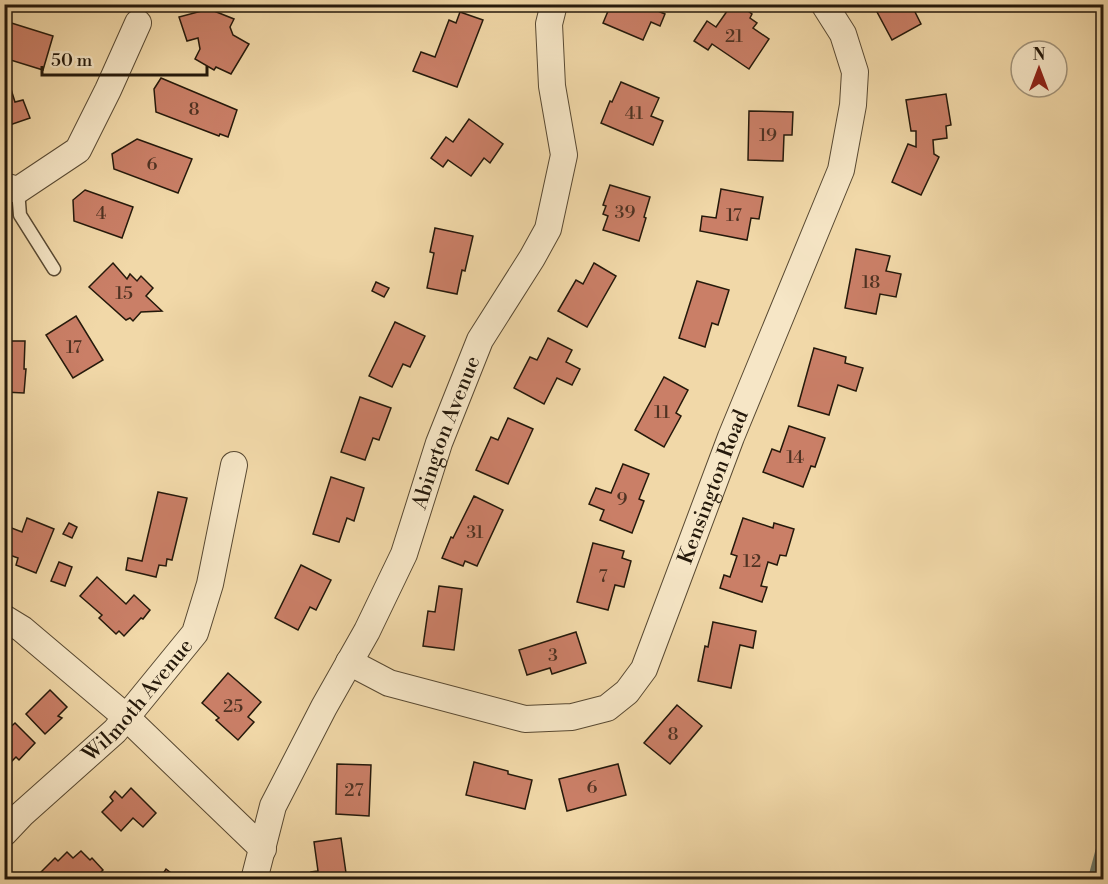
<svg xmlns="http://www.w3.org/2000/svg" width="1108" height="884" font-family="'Libre Bodoni',serif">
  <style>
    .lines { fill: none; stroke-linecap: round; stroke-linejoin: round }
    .stream { stroke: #6c7a6a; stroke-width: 7 }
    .building { fill: #ca7f67; stroke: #25190b; stroke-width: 1.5 }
    .service-casing { stroke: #584932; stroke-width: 15 }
    .minor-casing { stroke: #584932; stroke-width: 28 }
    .service { stroke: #f6e6c6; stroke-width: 12 }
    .minor { stroke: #f6e6c6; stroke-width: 26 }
    .labels { text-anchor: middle; stroke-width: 4.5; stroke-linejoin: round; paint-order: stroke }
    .number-label { font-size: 18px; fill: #4e3222 }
    .street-label { font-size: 21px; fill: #25190b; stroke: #f6e6c6 }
  </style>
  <rect width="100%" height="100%" fill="#f1d8a8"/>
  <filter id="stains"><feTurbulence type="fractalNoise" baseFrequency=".00333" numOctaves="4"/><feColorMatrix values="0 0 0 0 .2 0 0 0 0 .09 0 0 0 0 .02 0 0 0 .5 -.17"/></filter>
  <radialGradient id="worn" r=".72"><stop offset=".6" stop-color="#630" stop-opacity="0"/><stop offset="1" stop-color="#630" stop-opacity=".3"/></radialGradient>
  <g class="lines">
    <polyline class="stream" points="1091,880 1104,832"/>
  </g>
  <g class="building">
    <polygon points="611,4 661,4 658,11 665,14 660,26 651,22 643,40 603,23"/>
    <polygon points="732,4 738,4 752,14 750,18 757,23 753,28 769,39 749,69 712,44 708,50 694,41 707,21 716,27"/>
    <polygon points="881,4 911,4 921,24 892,40 876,10 882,7"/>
    <polygon points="209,9 234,19 230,27 233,35 249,44 231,74 216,67 214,70 195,59 200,49 198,38 187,41 179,17"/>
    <polygon points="460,12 483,20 457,87 413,71 421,52 435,57 449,20 456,23"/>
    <polygon points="5,21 53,36 43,70 4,58"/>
    <polygon points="161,78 237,110 228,137 220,134 219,136 156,112 154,89"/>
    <polygon points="621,82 659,98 651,116 663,121 653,145 601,123 610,101 612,102"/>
    <polygon points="10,86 15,102 23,100 30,118 4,127 4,88"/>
    <polygon points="946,94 951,125 946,126 947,138 933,140 934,154 939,157 921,195 892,182 908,144 916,147 916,131 911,131 906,100"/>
    <polygon points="749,111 793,112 792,135 784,135 783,161 748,160"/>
    <polygon points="469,119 503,144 490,163 484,158 471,176 448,160 443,167 431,158 446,137 453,142"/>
    <polygon points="137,139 192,159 178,193 114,169 112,154"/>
    <polygon points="610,185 650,197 644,217 646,218 639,241 603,230 608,216 603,214 606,206 603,205"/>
    <polygon points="721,189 763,197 759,219 751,218 747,240 700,231 702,216 716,218"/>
    <polygon points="85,190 133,207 122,238 74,221 73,200"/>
    <polygon points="435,228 473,236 465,271 462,270 457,294 427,288 434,253 430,252"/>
    <polygon points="856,249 890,256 886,271 901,274 896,297 880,294 876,314 845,308"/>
    <polygon points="113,263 127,279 130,274 137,281 141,276 153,288 146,296 162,311 141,312 133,321 130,318 126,320 89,287"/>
    <polygon points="594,263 616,276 587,327 558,311 576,280 583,284"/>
    <polygon points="697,281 729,290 718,325 712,323 705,347 679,338"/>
    <polygon points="376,282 389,288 384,297 372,291"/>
    <polygon points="76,316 103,360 73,378 46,335"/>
    <polygon points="395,322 425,336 410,367 403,364 392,387 369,376"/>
    <polygon points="548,338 572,350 566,362 580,369 572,385 557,378 544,404 514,388 530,357 537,360"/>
    <polygon points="4,341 25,341 24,369 26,369 24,393 4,392"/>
    <polygon points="814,348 846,357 845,363 863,368 856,391 838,385 829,415 798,406"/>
    <polygon points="664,377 688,390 676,413 681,416 664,447 635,430"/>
    <polygon points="360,397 391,408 379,440 373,438 365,460 341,452"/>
    <polygon points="508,418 533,429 508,484 476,470 491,437 498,440"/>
    <polygon points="789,426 825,438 815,467 811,466 803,487 763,472 772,449 780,452"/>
    <polygon points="623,464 649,474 639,499 644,501 632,533 600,520 604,510 589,504 596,488 611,493"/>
    <polygon points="331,477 364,488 354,521 347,518 339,542 313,534"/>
    <polygon points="158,492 187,498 172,560 167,559 166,566 159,565 156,577 126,570 128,558 142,561"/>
    <polygon points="474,496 503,510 477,566 465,561 463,566 442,558 451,537 453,538"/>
    <polygon points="27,518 54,529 36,573 16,565 18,558 4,553 4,525 22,532"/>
    <polygon points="743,518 773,528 774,523 794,529 786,556 780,555 777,565 768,562 761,586 767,587 762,602 720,588 724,575 730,577 737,556 731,554"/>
    <polygon points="69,523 77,527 72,538 63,534"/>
    <polygon points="593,543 624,551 622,558 631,561 624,587 615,585 608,610 577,602"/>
    <polygon points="59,562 72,567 65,586 51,581"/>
    <polygon points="301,565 331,580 316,610 310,607 298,630 275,618"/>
    <polygon points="97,577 126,604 134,595 150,610 143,619 141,618 124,636 119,631 116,634 99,618 102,615 80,596"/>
    <polygon points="439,586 462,589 454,650 423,646 428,611 435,612"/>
    <polygon points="713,622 756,631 753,648 740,645 731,688 698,681 705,646 708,647"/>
    <polygon points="576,632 586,663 552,674 550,668 527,675 519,650"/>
    <polygon points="228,673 261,702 248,717 254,722 238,740 216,720 219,718 202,703"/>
    <polygon points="50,690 67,707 58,716 62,718 45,734 26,714"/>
    <polygon points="677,705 702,726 670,764 644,743"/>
    <polygon points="15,723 35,743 19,760 16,757 7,766 4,764 4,733"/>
    <polygon points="474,762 508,771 508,774 532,780 525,809 466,795"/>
    <polygon points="337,764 371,765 369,816 336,814"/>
    <polygon points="618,764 626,795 567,811 559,779"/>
    <polygon points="131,788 156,813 143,827 133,818 121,831 102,812 113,801 110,797 115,791 122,798"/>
    <polygon points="341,838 347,880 312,880 311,872 318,871 314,842"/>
    <polygon points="81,851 90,860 92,858 103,870 93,880 84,880 78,873 71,880 42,880 38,875 55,858 58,861 67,852 73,858"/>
    <polygon points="166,869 180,880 159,880"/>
  </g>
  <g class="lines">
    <g class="service-casing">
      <polyline id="service" points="18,190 20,215 54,269"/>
    </g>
    <g class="minor-casing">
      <g id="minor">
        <polyline points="4,186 18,190 78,150 108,90 138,23"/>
        <polyline points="4,618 22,629 126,717 263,849"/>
        <path id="s1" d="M349 662 389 683 525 719 572 717 607 708 627 692 644 669 731 437 841 170 853 105 855 72 843 34 824 4"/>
        <path id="s2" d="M4 833 22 814 115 731 195 633 210 584 234 465"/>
        <path id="s3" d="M254 880 273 806 324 707 367 631 404 554 439 443 480 340 532 258 548 229 564 155 552 86 549 24 554 4"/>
      </g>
    </g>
    <use href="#service" class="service"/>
    <use href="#minor" class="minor"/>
  </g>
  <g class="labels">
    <g class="number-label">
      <text x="734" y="42">21</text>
      <text x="194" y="115">8</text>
      <text x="634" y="119">41</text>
      <text x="768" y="141">19</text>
      <text x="152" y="170">6</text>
      <text x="625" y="218">39</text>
      <text x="101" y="219">4</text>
      <text x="734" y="221">17</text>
      <text x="871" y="288">18</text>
      <text x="124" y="299">15</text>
      <text x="74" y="353">17</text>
      <text x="662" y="418">11</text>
      <text x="795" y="463">14</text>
      <text x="622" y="505">9</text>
      <text x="475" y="538">31</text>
      <text x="752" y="567">12</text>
      <text x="603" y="582">7</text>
      <text x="553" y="661">3</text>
      <text x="233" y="712">25</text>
      <text x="673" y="740">8</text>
      <text x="592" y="793">6</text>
      <text x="354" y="796">27</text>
    </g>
    <g class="street-label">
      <text dy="7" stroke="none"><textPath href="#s3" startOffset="489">Abington Avenue</textPath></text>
      <text dy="7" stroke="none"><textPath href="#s1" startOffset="518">Kensington Road</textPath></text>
      <text dy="7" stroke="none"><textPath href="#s2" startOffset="189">Wilmoth Avenue</textPath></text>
    </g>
  </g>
  <rect width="1108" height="884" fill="none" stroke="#f1d8a8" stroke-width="24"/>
  <rect x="6" y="6" width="1096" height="872" fill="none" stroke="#25190b" stroke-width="3"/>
  <rect x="12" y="12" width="1084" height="860" fill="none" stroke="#25190b" stroke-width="1.5"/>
  <g transform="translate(1039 69)"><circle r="28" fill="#f6e6c6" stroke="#a2947b" stroke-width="1.5"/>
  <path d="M0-4.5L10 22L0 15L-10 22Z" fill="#8f2418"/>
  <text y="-9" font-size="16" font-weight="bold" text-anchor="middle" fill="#25190b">N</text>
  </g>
  <path d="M42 66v9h165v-9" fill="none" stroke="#25190b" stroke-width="3"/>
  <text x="51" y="66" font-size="18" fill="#25190b" stroke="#f6e6c6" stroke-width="4.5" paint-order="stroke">50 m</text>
  <rect width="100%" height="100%" filter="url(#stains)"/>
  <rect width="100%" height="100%" fill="url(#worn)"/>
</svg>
